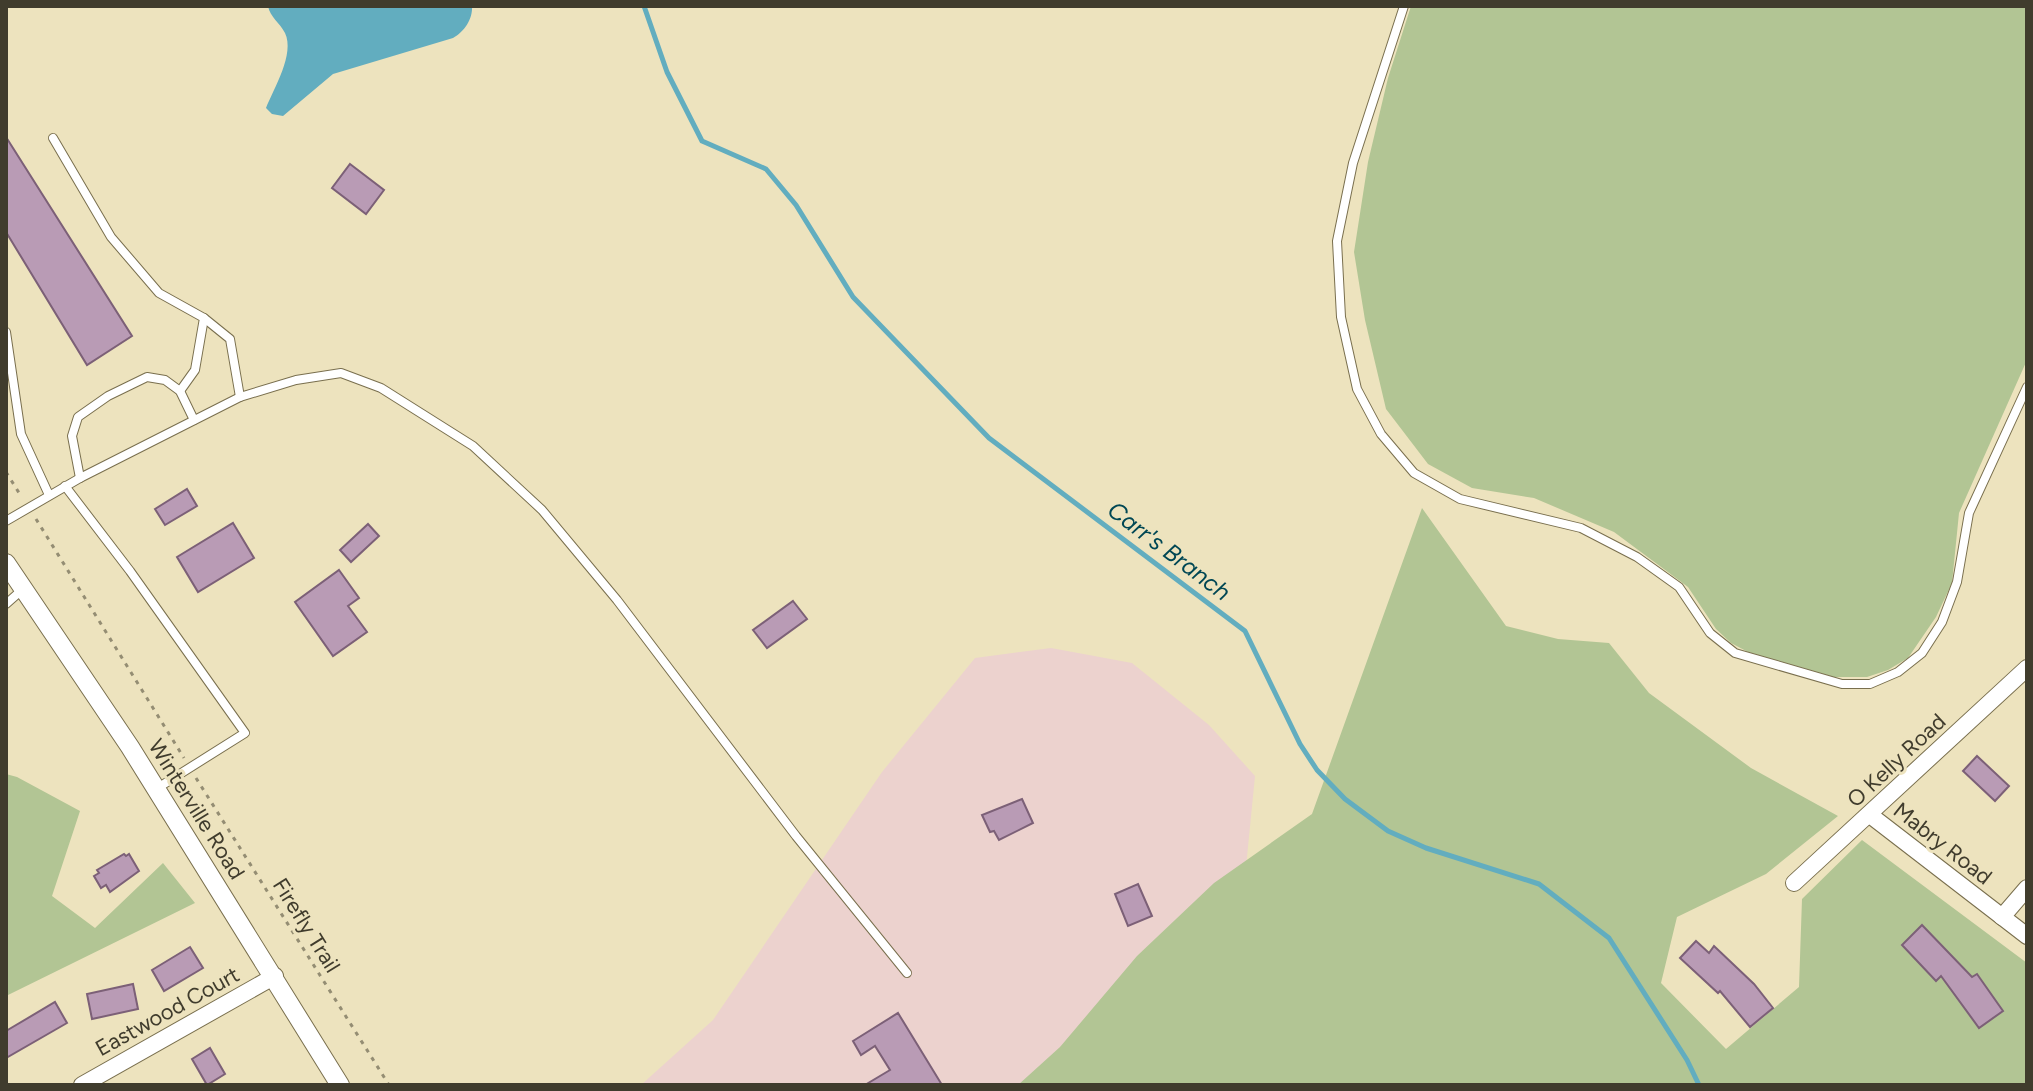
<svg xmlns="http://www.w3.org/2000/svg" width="2033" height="1091" font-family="Figtree,sans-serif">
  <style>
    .industrial { fill: #ecd2ce }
    .green { fill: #b2c594 }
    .water { fill: #62adbf }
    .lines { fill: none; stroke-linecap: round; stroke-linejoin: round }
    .stream { stroke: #62adbf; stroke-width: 5 }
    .building { fill: #b99bb5; stroke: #7c6077; stroke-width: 2 }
    .service-casing { stroke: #796f4e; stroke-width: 10 }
    .minor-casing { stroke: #796f4e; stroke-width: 18 }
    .tertiary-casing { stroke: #796f4e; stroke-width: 20 }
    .path { stroke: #948d73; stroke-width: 3; stroke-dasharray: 4 6; stroke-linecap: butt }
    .service { stroke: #fff; stroke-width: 8 }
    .minor { stroke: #fff; stroke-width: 16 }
    .tertiary { stroke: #fff; stroke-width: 18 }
    .labels { text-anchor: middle; stroke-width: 6; stroke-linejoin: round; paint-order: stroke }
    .street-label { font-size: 22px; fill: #403c2d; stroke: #ede3be }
    .water-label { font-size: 24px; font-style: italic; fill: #004754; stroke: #ede3be }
  </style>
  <rect width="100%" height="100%" fill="#ede3be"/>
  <polygon class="industrial" points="1051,648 1132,663 1209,725 1255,776 1246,867 1042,1085 641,1085 713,1020 882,772 975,658"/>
  <g class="green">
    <polygon points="1411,6 2027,6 2027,360 1959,513 1952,583 1936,617 1908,658 1888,670 1867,677 1834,677 1748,652 1731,643 1716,629 1688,587 1614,532 1534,498 1472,488 1428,464 1386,409 1365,320 1354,252 1368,162 1388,78"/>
    <polygon points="1422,508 1506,626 1558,639 1609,643 1649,693 1751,768 1838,816 1766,874 1677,917 1661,983 1726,1049 1799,987 1802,899 1862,840 2027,963 2027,1085 1018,1085 1060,1047 1137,956 1214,883 1312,814"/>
    <polygon points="6,774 17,777 80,811 52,896 95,928 163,863 195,903 6,996"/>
  </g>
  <path class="water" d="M268 6H472C473 19 464 32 453 38L333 74 283 116 272 114 266 108C274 88 295 54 285 33 280 23 270 17 268 6Z"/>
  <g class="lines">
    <polyline class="stream" points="644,6 667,72 702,141 766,169 796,205 853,297 989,438 1245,631 1300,744 1317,770 1345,799 1388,831 1426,848 1539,884 1609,938 1687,1060 1699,1085"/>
  </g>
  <g class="building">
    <polygon points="6,137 132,336 87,365 6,232"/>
    <polygon points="350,164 384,190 366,214 332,188"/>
    <polygon points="187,489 197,506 165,525 155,509"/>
    <polygon points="233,523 254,558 198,592 177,557"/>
    <polygon points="368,524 379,536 351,562 340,550"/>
    <polygon points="339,570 359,598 348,606 367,632 333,656 295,602"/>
    <polygon points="793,601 807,619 767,648 753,630"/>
    <polygon points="1977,756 2009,786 1995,801 1963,771"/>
    <polygon points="1022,799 1033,823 999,840 994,831 990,832 982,815"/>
    <polygon points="124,854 126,856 129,854 139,871 110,892 106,885 101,888 94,876 99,873 97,870"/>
    <polygon points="1138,884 1152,916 1128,926 1115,894"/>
    <polygon points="1922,925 1972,977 1977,974 2003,1011 1979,1028 1941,976 1936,981 1902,945"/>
    <polygon points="1696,941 1709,953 1714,946 1754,984 1773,1008 1750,1027 1720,991 1718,993 1680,958"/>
    <polygon points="190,947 203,968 164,991 152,970"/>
    <polygon points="133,984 138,1009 92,1019 87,994"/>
    <polygon points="55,1002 67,1023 6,1058 6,1031"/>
    <polygon points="898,1013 942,1085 865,1085 890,1070 875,1046 861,1055 853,1041"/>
    <polygon points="210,1048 225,1074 207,1085 192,1059"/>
  </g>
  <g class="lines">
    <g class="service-casing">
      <g id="service">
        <polyline points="1404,6 1353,163 1337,241 1341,317 1357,389 1381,434 1414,473 1460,499 1581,528 1637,557 1679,587 1710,633 1735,653 1842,684 1870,684 1898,672 1922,653 1942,622 1957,582 1969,513 2027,387"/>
        <polyline points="53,138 111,237 159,293 204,318 195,370 180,391"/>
        <polyline points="204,318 230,339 240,397"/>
        <polyline points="6,332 21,434 49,495"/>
        <polyline points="80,478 72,436 78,417 108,396 147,377 165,380 180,391 194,420"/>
        <polyline points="65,486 130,571 245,733 156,789"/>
        <polyline points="6,521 80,478 240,397 296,380 341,373 381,388 473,446 542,510 617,600 796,836 907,973"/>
        <polyline points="6,604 23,589"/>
      </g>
    </g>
    <g class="minor-casing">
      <g id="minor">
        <polyline points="1870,815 2027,936"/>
        <polyline points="1794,883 2027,668"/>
        <polyline points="2002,917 2027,888"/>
        <polyline points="82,1085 275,976"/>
      </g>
    </g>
    <g class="tertiary-casing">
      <polyline id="tertiary" points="6,563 130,747 340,1085"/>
    </g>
    <g class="path">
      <polyline points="6,472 21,496"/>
      <polyline points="36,519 184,758"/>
      <polyline points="196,778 389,1085"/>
    </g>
    <use href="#service" class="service"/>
    <use href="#minor" class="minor"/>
    <use href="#tertiary" class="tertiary"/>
  </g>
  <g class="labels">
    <g class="street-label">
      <text transform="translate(1896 760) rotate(-43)" y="8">O Kelly Road</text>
      <text transform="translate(197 809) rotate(58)" y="8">Winterville Road</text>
      <text transform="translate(1943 843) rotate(38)" y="8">Mabry Road</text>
      <text transform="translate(307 925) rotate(58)" y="8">Firefly Trail</text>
      <text transform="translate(167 1011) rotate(-29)" y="8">Eastwood Court</text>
    </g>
    <g class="water-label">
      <text transform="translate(1169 551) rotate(37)" y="8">Carr's Branch</text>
    </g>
  </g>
  <rect width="2033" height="1091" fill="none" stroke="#403c2d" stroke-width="16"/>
</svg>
